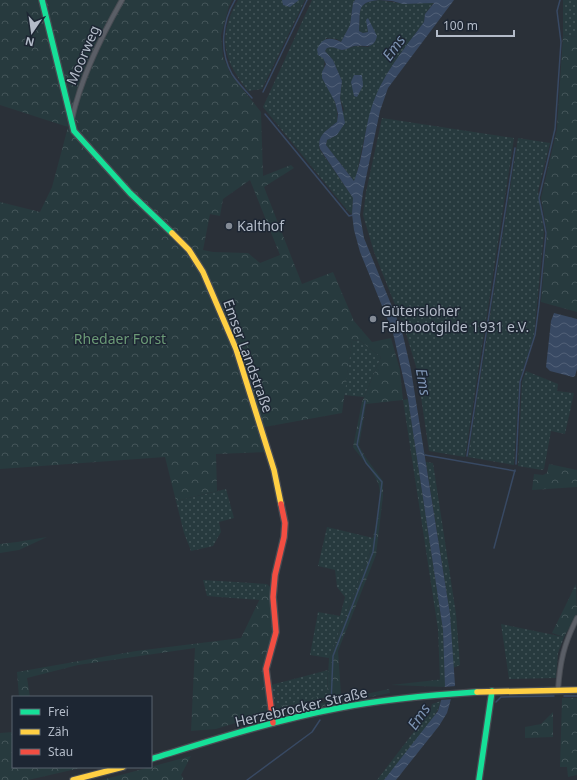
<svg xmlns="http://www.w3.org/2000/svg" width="577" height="780" font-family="'Noto Sans',sans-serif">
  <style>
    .green { fill: url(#green-dots) }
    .forest { fill: url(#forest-crowns); fill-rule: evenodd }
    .water { fill: url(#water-waves); fill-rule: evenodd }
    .pier { fill: #2a3038 }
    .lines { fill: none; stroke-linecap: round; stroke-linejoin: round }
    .stream { stroke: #384963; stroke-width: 1.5 }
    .street-casing { stroke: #484c53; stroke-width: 6 }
    .fast-casing { stroke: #484c53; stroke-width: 8 }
    .slow-casing { stroke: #484c53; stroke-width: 8 }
    .jam-casing { stroke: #484c53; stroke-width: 8 }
    .street { stroke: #5a5e66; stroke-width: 4 }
    .fast { stroke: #16e098; stroke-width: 5.5 }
    .slow { stroke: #ffcf43; stroke-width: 5.5 }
    .jam { stroke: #f24e42; stroke-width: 5.5 }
    .poi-dot { fill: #848b96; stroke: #1d2633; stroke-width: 1.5 }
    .labels { text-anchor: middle; stroke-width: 3; stroke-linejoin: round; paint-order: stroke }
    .street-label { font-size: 14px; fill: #b4bcc9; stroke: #1d2633 }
    .poi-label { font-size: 14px; fill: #b4bcc9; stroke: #1d2633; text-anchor: start }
    .park-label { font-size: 14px; fill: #6b9a76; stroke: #1d2633 }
    .water-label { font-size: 15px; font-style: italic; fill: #7c92b1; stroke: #1d2633 }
  </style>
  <defs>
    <pattern id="green-dots" width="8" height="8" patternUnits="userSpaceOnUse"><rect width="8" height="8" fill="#273a3e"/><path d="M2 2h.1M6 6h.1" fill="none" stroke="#445559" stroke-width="1.8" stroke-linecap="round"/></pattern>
    <pattern id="forest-crowns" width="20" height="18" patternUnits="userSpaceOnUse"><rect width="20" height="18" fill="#273a3e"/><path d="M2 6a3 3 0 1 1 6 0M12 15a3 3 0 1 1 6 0" fill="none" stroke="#445559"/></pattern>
    <pattern id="water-waves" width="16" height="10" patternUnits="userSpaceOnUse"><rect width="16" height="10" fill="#384963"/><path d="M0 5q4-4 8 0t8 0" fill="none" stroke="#526178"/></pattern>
  </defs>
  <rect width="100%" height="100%" fill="#2a3038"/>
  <g class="green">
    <path d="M238 0H305L262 89 248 91C223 60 217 37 238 0Z"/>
    <path d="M312 0H355L353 3 350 25 341 42 337 39 326 38C324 53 326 64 322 78 331 92 339 105 337 122 327 130 316 136 320 150L353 198 352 214 347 210 263 107Z"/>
    <path d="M379 0C398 4 415 4 434 2L425 14 424 22C409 43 391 63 381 86 367 116 362 150 355 182L326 145 327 140 337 135 344 109 340 98 342 81 333 60 325 51 327 48 332 47 343 50 355 46 368 47 375 42 367 25 368 32 363 33 359 31C361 12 355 2 379 0Z"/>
    <polygon points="563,0 577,0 577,37 563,35"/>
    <polygon points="382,118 514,138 465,457 429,451 417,370 405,330 374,252 363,215 366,192"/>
    <polygon points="518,138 550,143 538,191 544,232 534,335 519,382 514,465 468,457"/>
    <polygon points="359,340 381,357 364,397 344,395 352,341"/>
    <polygon points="526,371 558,384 557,391 574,393 565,434 551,431 544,469 542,470 518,466 522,382"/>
    <polygon points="408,399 443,630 445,679 440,680 438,629 403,400"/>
    <polygon points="426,462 433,463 456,614 460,665 453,668 450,614"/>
    <polygon points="226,489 234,518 219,522 221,532 213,546 191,551 184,533 176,501"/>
    <polygon points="327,527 373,538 369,554 329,658 310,655 318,612 340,616 345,597 337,587 335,570 318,566"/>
    <polygon points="203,580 267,584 260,600 207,596"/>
    <polygon points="501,624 564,637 558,653 556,678 509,679"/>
    <polygon points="328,670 327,695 276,707 271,685"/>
    <path d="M441 701C431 731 404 756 384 780H377L426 716H429L432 704Z"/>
  </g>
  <g class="forest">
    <path d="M0 0H232L229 6 221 35 223 57 231 75 261 112 263 176 291 165 294 168 264 187 302 284 333 272 354 321 372 342 391 338 400 370 403 400 366 404 359 446 366 458 383 481V496L376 555 338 651 341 694 276 709V707L327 694 329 658 369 554C373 538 384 497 378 483 373 470 361 458 353 447L362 402 381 357 359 340 352 341 342 413 259 428 267 452 216 454 217 491 176 501 165 457 0 469V202L40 212 52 187 68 127 0 105ZM250 180 280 255 260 263 248 253 213 252 203 250 210 214 220 216 223 199Z"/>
    <polygon points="563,35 577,37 577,312 541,302 547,232 541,198 557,129"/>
    <polygon points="549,464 577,470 577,487 532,490 534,474 543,475 547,473"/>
    <polygon points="47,537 19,550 0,553 0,544 17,542"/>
    <polygon points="267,584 271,588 270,597 273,632 264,669 268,710 265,714 216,729 191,731 195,648 78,665 27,678 30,697 19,697 17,672 136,651 241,638"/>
    <polygon points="576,584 577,614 564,637 552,633"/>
    <polygon points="445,679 445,687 391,685"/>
    <polygon points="389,689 390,693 281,715 287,711"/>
    <polygon points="562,698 577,698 577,775 568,777 567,767 560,767"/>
    <polygon points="553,712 553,737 525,738 525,727 541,724"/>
    <polygon points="13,732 13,767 85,767 28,780 0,780 0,733"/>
    <polygon points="191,756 181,775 184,779 182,780 102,780"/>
  </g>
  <g class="water">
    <polygon points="282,0 299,0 290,7 283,5"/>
    <path d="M355 0H454L388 88 380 111 363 192 360 215 364 238 402 331 411 370 450 614 455 685 447 713 439 726 396 780H384L438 711 445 687 443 630 408 399 393 333 360 252 354 230 352 214 353 198 320 149C316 136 327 130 337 122L338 114 335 102 322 78V72L326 64 323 58 318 55 317 49C323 37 330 37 341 42L350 25 353 3ZM379 0 392 1 403 4 434 3 425 14 424 22C404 49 381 76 371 109 364 132 363 159 354 181L326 145 327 140 337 135 345 123 340 98 342 81 333 60 325 51 327 48C333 46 336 49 342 50 346 50 350 47 354 46 365 45 374 50 377 36L368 18 366 20 368 32 363 33 359 31C361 12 355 2 379 0Z"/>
    <polygon points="354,75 362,75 363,86 357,97 354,96 351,82"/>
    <polygon points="554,313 577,319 577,369 575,376 573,377 550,371 546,367 551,321"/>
  </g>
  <polygon class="pier" points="457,686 454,699 439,700 443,687"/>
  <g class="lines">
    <g class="stream">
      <path d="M235 0C222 22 219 51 232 74 237 82 245 90 252 98"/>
      <polyline points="263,92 307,0"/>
      <polyline points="265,114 349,216 353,215"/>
      <polyline points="425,455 515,471"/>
      <polyline points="467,456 515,148"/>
      <polyline points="516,464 520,382 535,335 539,305 546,233 539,198 555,129 561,42 557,11 560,0"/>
      <polyline points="494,548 515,470"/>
      <polyline points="564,696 577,696"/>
      <polyline points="496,702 501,697 554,696"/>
      <polyline points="331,704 333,656 373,552 382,482 366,463 357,445 365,401"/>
      <polyline points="247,780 312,732 320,720"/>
    </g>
    <g class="street-casing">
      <g id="street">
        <path d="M72 119C81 77 101 37 122 0"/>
        <path d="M558 690C560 661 564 644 577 618"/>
      </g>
    </g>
    <g class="fast-casing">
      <g id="fast">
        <polyline points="42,0 74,131 130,193 172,233"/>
        <path d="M151 759C213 740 275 720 339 708 385 699 431 695 477 692"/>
        <polyline points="479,780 492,691"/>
      </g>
    </g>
    <g class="slow-casing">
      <g id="slow">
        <polyline points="172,233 189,250 203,272 236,349 274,470 281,504"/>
        <polyline points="477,692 577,690"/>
        <polyline points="73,780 123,767"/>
      </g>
    </g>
    <g class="jam-casing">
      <polyline id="jam" points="273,723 266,669 276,632 273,597 275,575 284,537 285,523 281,504"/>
    </g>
    <use href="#street" class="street"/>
    <use href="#fast" class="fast"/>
    <use href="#slow" class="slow"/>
    <use href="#jam" class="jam"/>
  </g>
  <g class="poi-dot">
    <circle cx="229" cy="226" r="4"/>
    <circle cx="373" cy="319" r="4"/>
  </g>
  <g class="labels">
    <g class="street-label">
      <text transform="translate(83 55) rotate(-67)" y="5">Moorweg</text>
      <text transform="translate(248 356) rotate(70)" y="5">Emser Landstraße</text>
      <text transform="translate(301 707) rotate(-13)" y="5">Herzebrocker Straße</text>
    </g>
    <g class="poi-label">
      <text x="237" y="231">Kalthof</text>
      <text x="381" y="316">Gütersloher<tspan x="381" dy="16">Faltbootgilde 1931 e.V.</tspan></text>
    </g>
    <g class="park-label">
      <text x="120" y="344">Rhedaer Forst</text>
    </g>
    <g class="water-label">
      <text transform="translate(394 48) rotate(-54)" y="5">Ems</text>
      <text transform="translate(423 382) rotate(80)" y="5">Ems</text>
      <text transform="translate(419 717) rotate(-56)" y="5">Ems</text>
    </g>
  </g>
  <rect x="12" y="696" width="140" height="72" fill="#1d2633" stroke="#59626f"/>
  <rect x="20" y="709" width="20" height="6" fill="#16e098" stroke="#59626f"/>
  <text x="48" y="716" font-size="12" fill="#b4bcc9">Frei</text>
  <rect x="20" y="729" width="20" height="6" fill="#ffcf43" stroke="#59626f"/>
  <text x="48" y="736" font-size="12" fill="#b4bcc9">Zäh</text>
  <rect x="20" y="749" width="20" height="6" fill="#f24e42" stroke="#59626f"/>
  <text x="48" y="756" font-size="12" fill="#b4bcc9">Stau</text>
  <g transform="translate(32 32) rotate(193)" stroke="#1d2633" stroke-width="3" paint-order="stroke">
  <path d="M0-3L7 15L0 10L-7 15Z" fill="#b4bcc9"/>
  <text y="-6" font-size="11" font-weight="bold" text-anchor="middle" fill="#b4bcc9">N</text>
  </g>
  <path d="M437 30v6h77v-6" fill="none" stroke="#b4bcc9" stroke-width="2"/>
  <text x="443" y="30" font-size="12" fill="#b4bcc9" stroke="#1d2633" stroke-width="3" paint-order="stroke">100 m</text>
</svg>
